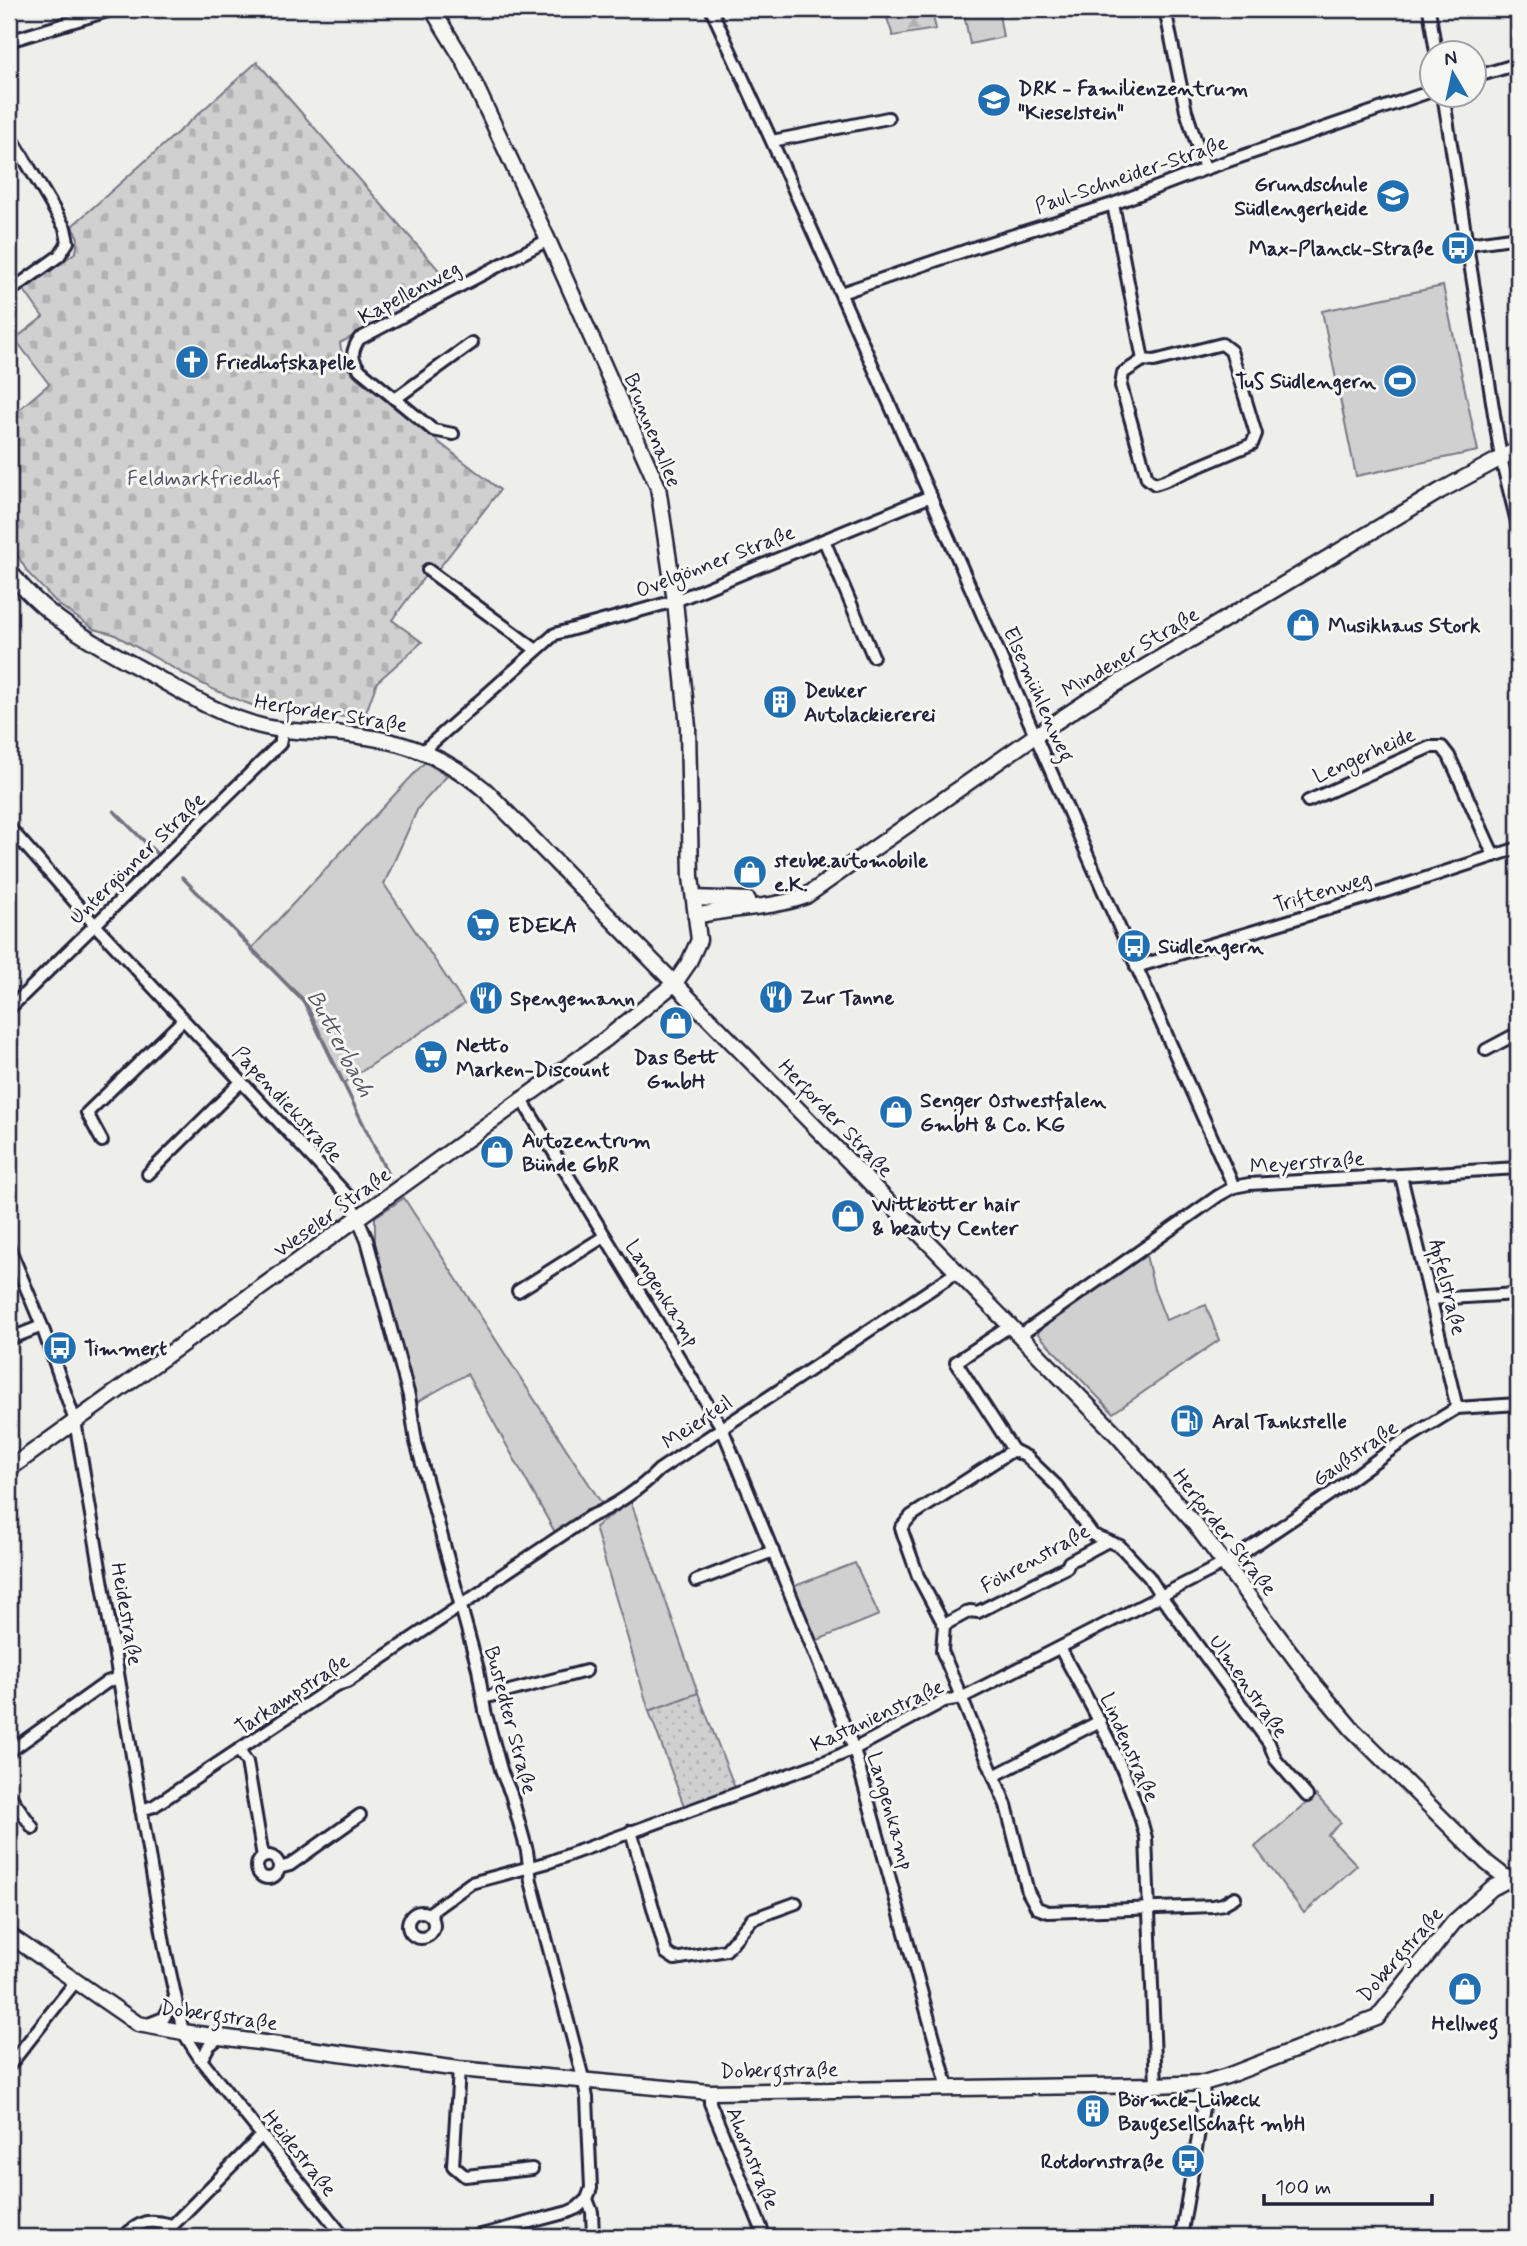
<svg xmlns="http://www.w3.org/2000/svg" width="1527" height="2246" font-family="Mynerve,sans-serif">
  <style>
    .grass { fill: #d0d0d1; stroke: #797986; stroke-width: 2 }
    .forest { fill: url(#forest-firs); stroke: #797986; stroke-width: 2 }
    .cemetery { fill: url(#cemetery-stones); stroke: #797986; stroke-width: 2 }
    .park { fill: url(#park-dots); stroke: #797986; stroke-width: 2 }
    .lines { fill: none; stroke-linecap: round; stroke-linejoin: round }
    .stream { stroke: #727281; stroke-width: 3.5 }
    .street-casing { stroke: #22223b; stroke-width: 16 }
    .secondary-casing { stroke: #22223b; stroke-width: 19 }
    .street { stroke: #f6f6f2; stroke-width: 10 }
    .secondary { stroke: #f6f6f2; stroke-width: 14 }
    .labels { text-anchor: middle; stroke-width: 6; stroke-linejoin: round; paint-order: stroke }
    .poi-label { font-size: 21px; font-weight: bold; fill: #22223b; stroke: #f6f6f2; text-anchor: start }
    .street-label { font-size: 21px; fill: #22223b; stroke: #f6f6f2 }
    .park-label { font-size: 21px; fill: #565668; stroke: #f6f6f2 }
    .water-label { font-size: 23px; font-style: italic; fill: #575769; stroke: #f6f6f2 }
  </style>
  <defs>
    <pattern id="forest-firs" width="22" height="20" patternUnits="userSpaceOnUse" patternTransform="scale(1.75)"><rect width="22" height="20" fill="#d0d0d1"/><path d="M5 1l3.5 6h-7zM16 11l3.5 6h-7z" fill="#b2b2b4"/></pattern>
    <pattern id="cemetery-stones" width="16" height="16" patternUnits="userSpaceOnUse" patternTransform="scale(1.75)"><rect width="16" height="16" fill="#d0d0d1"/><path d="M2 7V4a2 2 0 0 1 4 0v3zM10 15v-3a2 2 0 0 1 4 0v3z" fill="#b2b2b4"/></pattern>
    <pattern id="park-dots" width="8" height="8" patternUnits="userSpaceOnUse" patternTransform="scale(1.75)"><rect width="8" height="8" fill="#d0d0d1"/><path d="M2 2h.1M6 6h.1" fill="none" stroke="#b2b2b4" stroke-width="1.8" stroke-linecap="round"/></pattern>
  </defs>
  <rect width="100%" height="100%" fill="#eeeeeb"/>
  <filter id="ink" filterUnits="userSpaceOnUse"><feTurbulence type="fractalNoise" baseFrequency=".0143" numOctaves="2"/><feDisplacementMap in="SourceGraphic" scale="14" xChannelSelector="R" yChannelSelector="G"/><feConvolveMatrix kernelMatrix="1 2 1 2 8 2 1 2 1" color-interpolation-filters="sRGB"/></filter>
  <g filter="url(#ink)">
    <g class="grass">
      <polygon points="963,9 998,9 1003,37 970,44"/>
      <polygon points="1443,286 1478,451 1356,476 1322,311"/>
      <polygon points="425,762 447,776 418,808 384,884 464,1004 344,1083 305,1000 250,950"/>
      <polygon points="404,1198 602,1504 556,1534 467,1374 415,1403 375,1251 375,1217"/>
      <polygon points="1146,1255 1154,1289 1166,1320 1206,1305 1219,1340 1113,1413 1038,1334 1040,1329"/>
      <polygon points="631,1502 698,1693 649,1711 595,1527"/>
      <polygon points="855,1563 879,1615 813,1642 792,1587"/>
      <polygon points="1316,1795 1341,1823 1328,1835 1357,1865 1304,1913 1255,1847"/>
    </g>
    <polygon class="forest" points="884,9 931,9 936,29 893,36"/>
    <path class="cemetery" d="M257 62 451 284 340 343 344 365 358 379 500 490 439 568 425 576 392 620 422 642 377 682 364 718C328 715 287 716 252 705 203 689 158 658 113 634L94 629 59 605 28 573 9 541V418L49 384 15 339 43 317 24 290 76 252 78 238 72 226Z"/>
    <polygon class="park" points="698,1693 735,1788 684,1806 649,1711"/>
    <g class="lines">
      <g class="stream">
        <polyline points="114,811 156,853"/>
        <polyline points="182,877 304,1002 390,1179"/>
      </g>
      <g class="street-casing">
        <g id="street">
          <path d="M711 9C892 399 1059 795 1234 1187"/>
          <polyline points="1165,9 1186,111 1205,169"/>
          <polyline points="1429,9 1436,52"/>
          <polyline points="9,41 114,9"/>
          <polyline points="1474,77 1518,64"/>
          <polyline points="1443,94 1501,458 1518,526"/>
          <polyline points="9,133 65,228 68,242 59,256 9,292"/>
          <polyline points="772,141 888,118"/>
          <polyline points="1113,204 1143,360 1123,373 1121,386 1147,478 1155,484 1164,481 1252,444 1256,434 1231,351 1222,344 1154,361 1143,360"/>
          <polyline points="1468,244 1518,237"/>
          <polyline points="841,293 976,247 1113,204 1205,169 1432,91"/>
          <polyline points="395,399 472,343"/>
          <path d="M453 434 433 430 360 370C351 358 351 352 359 339L548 240"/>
          <polyline points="824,540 873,656"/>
          <polyline points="428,570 535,649"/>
          <polyline points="423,751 555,634 675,601 931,496"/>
          <polyline points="1308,801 1430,747 1442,747 1449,756 1494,856"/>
          <polyline points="9,827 96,926 348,1196 367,1240 409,1396 416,1442 478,1669 485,1711 502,1773 511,1794 527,1851 531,1881 584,2082 587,2098 591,2188 587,2199 592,2212 593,2235"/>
          <polyline points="1136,967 1374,895 1518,848"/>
          <polyline points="9,1009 280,744 283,730"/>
          <polyline points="1486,1050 1518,1033"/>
          <polyline points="522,1100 722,1428 854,1749 948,2088"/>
          <polyline points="102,1141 87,1113 183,1020"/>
          <polyline points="148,1174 241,1082"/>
          <polyline points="1401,1176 1457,1408"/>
          <polyline points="9,1247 42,1326 75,1421 165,1949 183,2032 201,2060 344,2237"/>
          <polyline points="518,1291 605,1236"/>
          <polyline points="1431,1299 1518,1294"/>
          <polyline points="1010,1326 956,1362 1013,1450"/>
          <polyline points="1019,1336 1218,1196 1234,1187 1249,1184 1518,1168"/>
          <polyline points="9,1339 42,1326"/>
          <polyline points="696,1581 773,1551"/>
          <polyline points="944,1625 970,1611 978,1612 1067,1567 1069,1562 1108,1541"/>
          <path d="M1060 1648C1093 1710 1129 1770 1146 1838L1156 2085"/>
          <polyline points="483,1698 586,1671"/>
          <polyline points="239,1751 247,1762 263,1857"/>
          <polyline points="9,1752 107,1682 118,1678"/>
          <polyline points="994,1776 1100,1721"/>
          <polyline points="9,1794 33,1828"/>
          <path d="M141 1810 154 1806 334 1686 347 1682 484 1590 493 1581 589 1517C614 1507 640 1489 659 1470L957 1272"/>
          <polyline points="631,1831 666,1953 675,1959 726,1950 752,1919 796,1903"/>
          <circle cx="268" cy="1867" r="11"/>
          <polyline points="279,1868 290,1865 360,1815"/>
          <polyline points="1235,1897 1223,1904 1213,1906 1048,1912 1037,1908 1028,1892 1006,1805 942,1651 944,1625 918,1576 901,1528 911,1516 1013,1450 1027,1457 1057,1486 1093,1535 1120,1546 1149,1577 1161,1596 1269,1743 1276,1760 1307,1796"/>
          <circle cx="421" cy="1925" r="13"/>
          <polyline points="428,1914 471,1883 549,1862 826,1761 854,1749 944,1701 961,1698 1235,1558 1330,1494 1400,1443 1457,1408 1518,1404"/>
          <polyline points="146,2025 164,2018 175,1997"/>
          <polyline points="201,2060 209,2046 220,2037"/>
          <polyline points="9,2066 76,1981"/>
          <polyline points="459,2069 453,2166 465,2176 532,2169"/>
          <polyline points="710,2092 710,2103 765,2237"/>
          <path d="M123 2237C142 2220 147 2219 172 2225"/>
          <polyline points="161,2237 261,2136"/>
          <polyline points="474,2237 568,2212 577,2208 587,2199"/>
          <polyline points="1181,2237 1204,2102 1203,2083"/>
        </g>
      </g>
      <g class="secondary-casing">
        <g id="secondary">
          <path d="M9 570C45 620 102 647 154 676 189 696 225 718 265 727 287 732 311 732 334 733 394 738 438 751 485 790L1118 1436 1194 1523 1314 1684 1352 1729 1487 1863 1518 1887"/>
          <polyline points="694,898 748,900"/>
          <path d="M696 916C733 907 771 909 806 896L1036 735 1086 702 1440 491 1518 449"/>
          <polyline points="9,1469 606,1039 675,983 688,964 699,940 691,877 688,727 675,601 658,487 548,240 464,61 432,9"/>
          <polyline points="9,1935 138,2024 183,2032 459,2069 710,2092 1156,2085 1203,2083 1227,2076 1377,2018 1454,1922 1492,1888 1509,1879"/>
        </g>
      </g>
      <use href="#street" class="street"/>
      <use href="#secondary" class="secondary"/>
    </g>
  </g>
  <defs>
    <g id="school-disc" transform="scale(1.75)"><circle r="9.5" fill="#1f6fb2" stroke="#f6f6f2"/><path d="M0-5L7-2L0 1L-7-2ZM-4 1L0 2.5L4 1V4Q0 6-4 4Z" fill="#fff"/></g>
    <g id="bus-disc" transform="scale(1.75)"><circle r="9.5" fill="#1f6fb2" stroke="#f6f6f2"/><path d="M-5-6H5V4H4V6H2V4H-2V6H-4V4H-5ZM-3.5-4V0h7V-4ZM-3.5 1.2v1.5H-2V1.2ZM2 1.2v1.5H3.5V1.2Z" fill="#fff"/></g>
    <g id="church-disc" transform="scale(1.75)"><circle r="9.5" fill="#1f6fb2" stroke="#f6f6f2"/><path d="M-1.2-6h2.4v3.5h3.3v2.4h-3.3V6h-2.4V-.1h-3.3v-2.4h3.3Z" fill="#fff"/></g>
    <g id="stadium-disc" transform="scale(1.75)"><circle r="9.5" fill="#1f6fb2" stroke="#f6f6f2"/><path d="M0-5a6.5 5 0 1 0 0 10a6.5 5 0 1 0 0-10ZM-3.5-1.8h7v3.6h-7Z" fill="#fff"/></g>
    <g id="shop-disc" transform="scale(1.75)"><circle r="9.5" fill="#1f6fb2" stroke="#f6f6f2"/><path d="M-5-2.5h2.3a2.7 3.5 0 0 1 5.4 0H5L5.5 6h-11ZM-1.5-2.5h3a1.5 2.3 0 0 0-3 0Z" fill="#fff"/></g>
    <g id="building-disc" transform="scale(1.75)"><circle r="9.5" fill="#1f6fb2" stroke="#f6f6f2"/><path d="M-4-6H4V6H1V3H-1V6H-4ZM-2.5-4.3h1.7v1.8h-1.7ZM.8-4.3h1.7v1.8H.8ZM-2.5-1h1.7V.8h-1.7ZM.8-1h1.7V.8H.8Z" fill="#fff"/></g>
    <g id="supermarket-disc" transform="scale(1.75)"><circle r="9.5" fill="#1f6fb2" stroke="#f6f6f2"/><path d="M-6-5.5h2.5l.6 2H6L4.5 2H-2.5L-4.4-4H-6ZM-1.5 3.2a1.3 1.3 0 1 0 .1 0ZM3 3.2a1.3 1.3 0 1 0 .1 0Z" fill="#fff"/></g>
    <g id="restaurant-disc" transform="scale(1.75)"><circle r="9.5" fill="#1f6fb2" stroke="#f6f6f2"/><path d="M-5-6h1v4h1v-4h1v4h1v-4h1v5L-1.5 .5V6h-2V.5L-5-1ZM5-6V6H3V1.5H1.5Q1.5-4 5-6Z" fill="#fff"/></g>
    <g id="fuel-disc" transform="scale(1.75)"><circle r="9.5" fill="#1f6fb2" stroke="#f6f6f2"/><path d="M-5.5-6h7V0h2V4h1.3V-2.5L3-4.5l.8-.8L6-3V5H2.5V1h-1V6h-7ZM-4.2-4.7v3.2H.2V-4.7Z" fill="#fff"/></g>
  </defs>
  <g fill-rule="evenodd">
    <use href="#school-disc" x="994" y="100"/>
    <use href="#school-disc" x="1393" y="196"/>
    <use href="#bus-disc" x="1458" y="248"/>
    <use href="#church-disc" x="192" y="362"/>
    <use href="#stadium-disc" x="1400" y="381"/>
    <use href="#shop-disc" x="1303" y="625"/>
    <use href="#building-disc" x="780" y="702"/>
    <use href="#shop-disc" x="750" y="872"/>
    <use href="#supermarket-disc" x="483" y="925"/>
    <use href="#bus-disc" x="1134" y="946"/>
    <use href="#restaurant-disc" x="776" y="997"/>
    <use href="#restaurant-disc" x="486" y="998"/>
    <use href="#shop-disc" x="676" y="1023"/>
    <use href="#supermarket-disc" x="431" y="1057"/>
    <use href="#shop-disc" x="896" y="1112"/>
    <use href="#shop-disc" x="497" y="1152"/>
    <use href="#shop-disc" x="848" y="1216"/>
    <use href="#bus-disc" x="60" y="1348"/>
    <use href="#fuel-disc" x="1187" y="1421"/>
    <use href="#shop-disc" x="1465" y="1989"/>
    <use href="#building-disc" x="1093" y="2111"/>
    <use href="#bus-disc" x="1188" y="2161"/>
  </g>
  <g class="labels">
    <g class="poi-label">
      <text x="1018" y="95">DRK - Familienzentrum<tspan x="1018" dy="24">"Kieselstein"</tspan></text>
      <text x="1368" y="191" text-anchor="end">Grundschule<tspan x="1368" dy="24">Südlengerheide</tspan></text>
      <text x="1434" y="255" text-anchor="end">Max-Planck-Straße</text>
      <text x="216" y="369">Friedhofskapelle</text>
      <text x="1376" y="388" text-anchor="end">TuS Südlengern</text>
      <text x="1328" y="632">Musikhaus Stork</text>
      <text x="804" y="697">Deuker<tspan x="804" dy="24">Autolackiererei</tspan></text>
      <text x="774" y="867">steube.automobile<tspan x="774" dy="24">e.K.</tspan></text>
      <text x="508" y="932">EDEKA</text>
      <text x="1158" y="953">Südlengern</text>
      <text x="800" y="1004">Zur Tanne</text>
      <text x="510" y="1005">Spengemann</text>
      <text x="456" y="1052">Netto<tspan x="456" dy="24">Marken-Discount</tspan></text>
      <text x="676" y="1064" text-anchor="middle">Das Bett<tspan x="676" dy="24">GmbH</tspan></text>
      <text x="920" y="1107">Senger Ostwestfalen<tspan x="920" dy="24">GmbH &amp; Co. KG</tspan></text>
      <text x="522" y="1147">Autozentrum<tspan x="522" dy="24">Bünde GbR</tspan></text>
      <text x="872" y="1211">Wittkötter hair<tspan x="872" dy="24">&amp; beauty Center</tspan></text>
      <text x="84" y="1355">Timmert</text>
      <text x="1212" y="1428">Aral Tankstelle</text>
      <text x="1465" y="2030" text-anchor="middle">Hellweg</text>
      <text x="1118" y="2106">Börmck-Lübeck<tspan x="1118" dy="24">Baugesellschaft mbH</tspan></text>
      <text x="1164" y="2168" text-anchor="end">Rotdornstraße</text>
    </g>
    <g class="street-label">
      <text transform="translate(1131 174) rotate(-19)" y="7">Paul-Schneider-Straße</text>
      <text transform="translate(409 292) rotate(-28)" y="7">Kapellenweg</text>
      <text transform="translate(653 430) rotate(68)" y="7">Brunnenallee</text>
      <text transform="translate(715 561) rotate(-21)" y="7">Ovelgönner Straße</text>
      <text transform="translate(1130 652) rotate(-31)" y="7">Mindener Straße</text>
      <text transform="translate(1039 694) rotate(66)" y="7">Elsemühlenweg</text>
      <text transform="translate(331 713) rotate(9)" y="7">Herforder Straße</text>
      <text transform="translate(1364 755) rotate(-24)" y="7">Lengerheide</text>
      <text transform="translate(137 858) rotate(-44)" y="7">Untergönner Straße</text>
      <text transform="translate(1322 891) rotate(-17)" y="7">Triftenweg</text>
      <text transform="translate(288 1104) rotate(47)" y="7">Papendiekstraße</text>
      <text transform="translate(836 1118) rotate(46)" y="7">Herforder Straße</text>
      <text transform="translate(1307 1162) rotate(-4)" y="7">Meyerstraße</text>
      <text transform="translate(332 1212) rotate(-36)" y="7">Weseler Straße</text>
      <text transform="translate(1448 1287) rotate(76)" y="7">Apfelstraße</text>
      <text transform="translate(663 1293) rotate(58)" y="7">Langenkamp</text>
      <text transform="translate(697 1422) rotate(-34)" y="7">Meierteil</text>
      <text transform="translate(1355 1453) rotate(-35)" y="7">Gaußstraße</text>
      <text transform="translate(1225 1532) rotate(52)" y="7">Herforder Straße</text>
      <text transform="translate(1035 1558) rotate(-29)" y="7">Föhrenstraße</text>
      <text transform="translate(127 1614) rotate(80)" y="7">Heidestraße</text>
      <text transform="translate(1249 1686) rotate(55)" y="7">Ulmenstraße</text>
      <text transform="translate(292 1694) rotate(-33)" y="7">Tarkampstraße</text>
      <text transform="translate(877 1715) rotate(-25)" y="7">Kastanienstraße</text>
      <text transform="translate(511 1720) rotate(75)" y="7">Bustedter Straße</text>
      <text transform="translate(1130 1747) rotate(66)" y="7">Lindenstraße</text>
      <text transform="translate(891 1811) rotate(74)" y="7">Langenkamp</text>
      <text transform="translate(1400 1954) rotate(-49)" y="7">Dobergstraße</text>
      <text transform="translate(219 2015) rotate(8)" y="7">Dobergstraße</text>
      <text transform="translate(779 2070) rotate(-1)" y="7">Dobergstraße</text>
      <text transform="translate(300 2153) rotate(51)" y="7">Heidestraße</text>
      <text transform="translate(753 2158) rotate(68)" y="7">Ahornstraße</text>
    </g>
    <g class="park-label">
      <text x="204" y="485">Feldmarkfriedhof</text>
    </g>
    <g class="water-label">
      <text transform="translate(341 1043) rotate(62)" y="8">Butterbach</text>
    </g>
  </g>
  <rect width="1527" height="2246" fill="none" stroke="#f6f6f2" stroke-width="35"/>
  <rect x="18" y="18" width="1492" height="2211" fill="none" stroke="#22223b" stroke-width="2.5" filter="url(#ink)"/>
  <g transform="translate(1453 74) rotate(351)"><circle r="33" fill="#f6f6f2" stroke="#a1a1a9" stroke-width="2"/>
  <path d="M0-5L12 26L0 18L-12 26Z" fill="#1f6fb2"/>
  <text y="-10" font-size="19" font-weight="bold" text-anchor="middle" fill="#22223b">N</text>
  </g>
  <path d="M1264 2194v10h168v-10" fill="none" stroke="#22223b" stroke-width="3.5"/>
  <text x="1275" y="2194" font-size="21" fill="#22223b" stroke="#f6f6f2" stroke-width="5" paint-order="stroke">100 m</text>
</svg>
